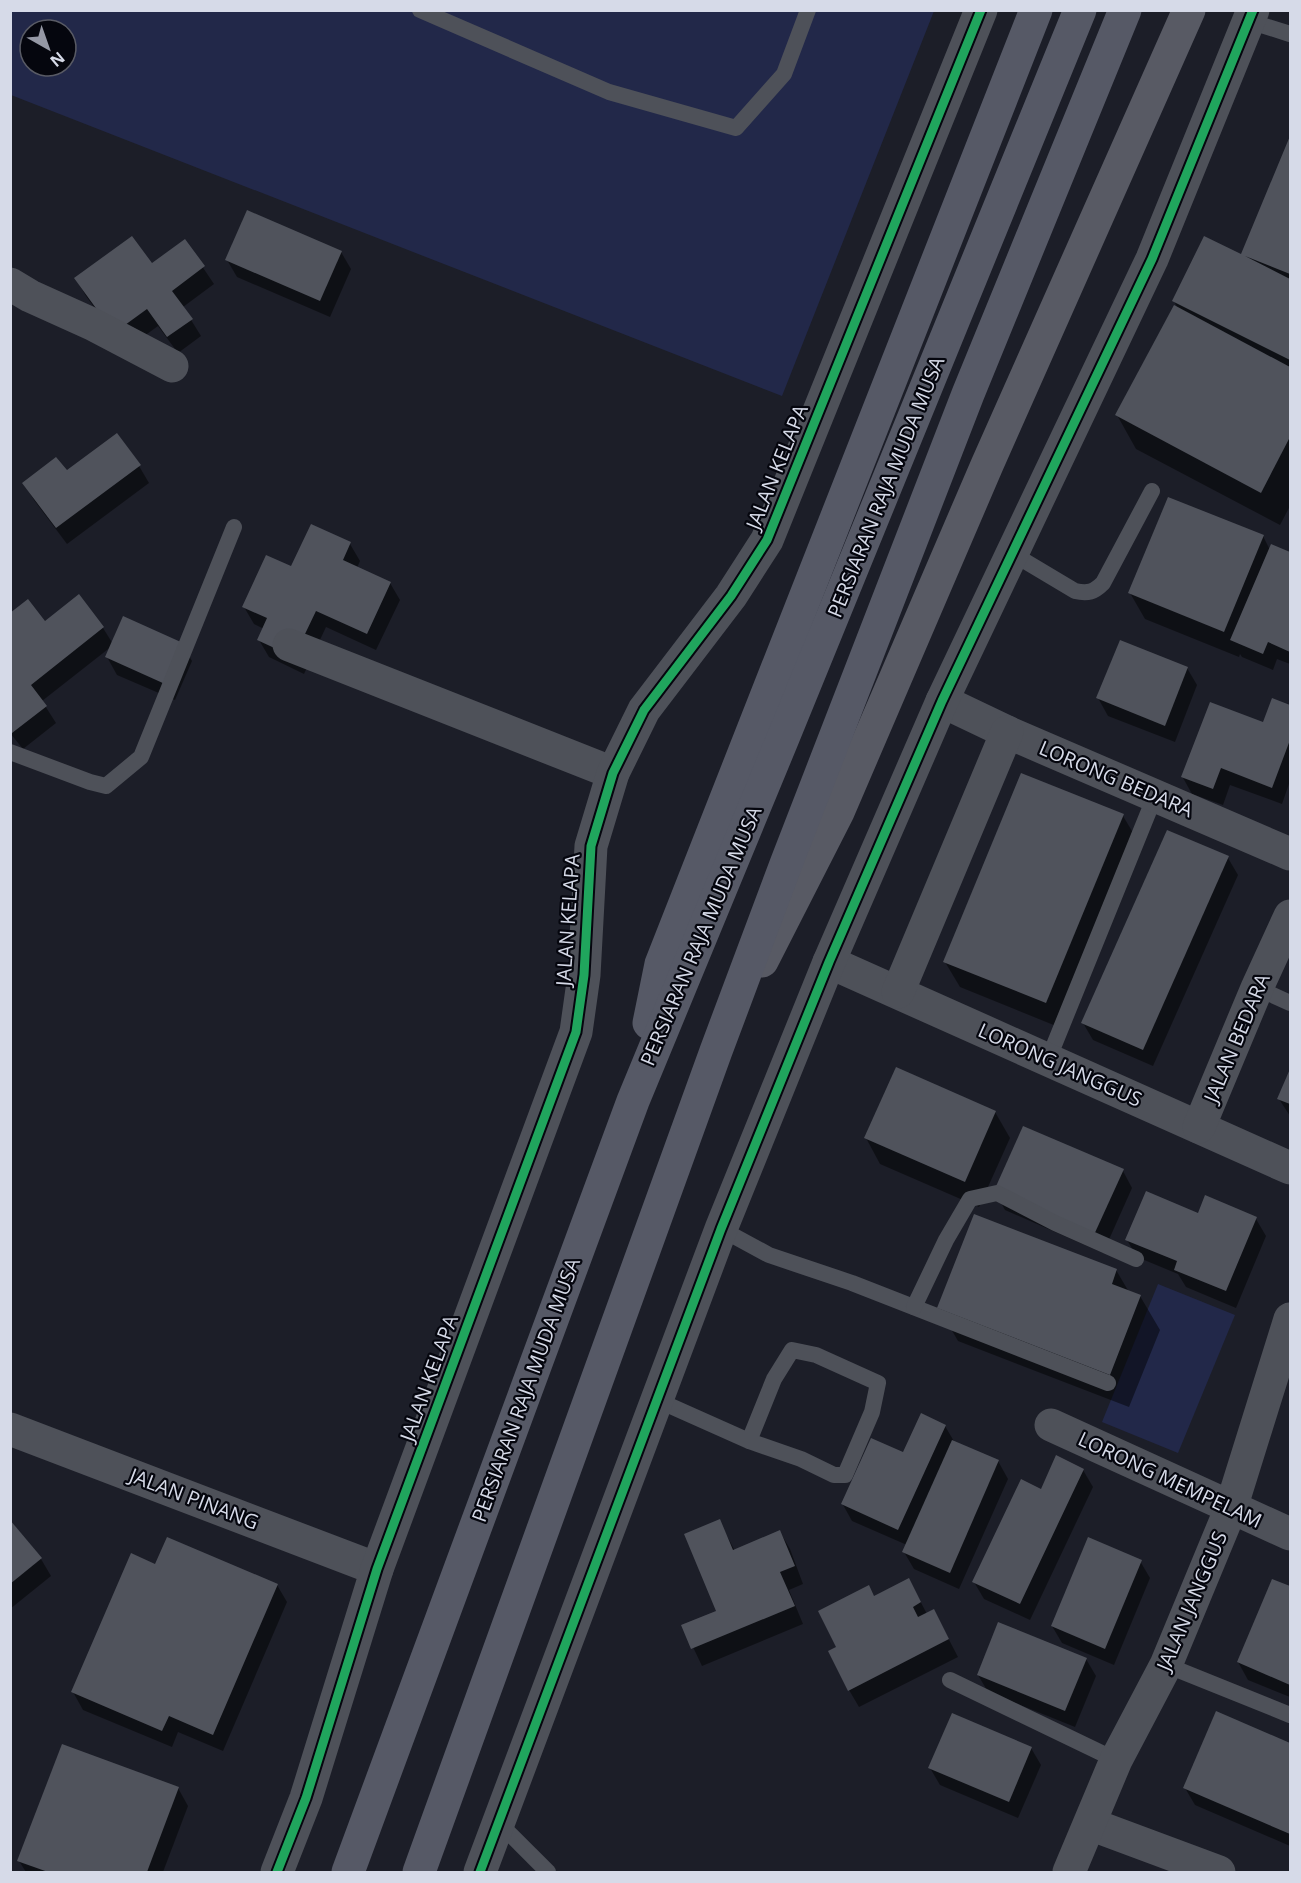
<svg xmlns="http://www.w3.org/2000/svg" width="1301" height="1883" font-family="'Open Sans',sans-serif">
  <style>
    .green { fill: #222849; fill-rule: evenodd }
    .shadow { fill: #0007 }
    .building { fill: #50535c }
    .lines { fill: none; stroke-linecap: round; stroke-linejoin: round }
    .service { stroke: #4e5159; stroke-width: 16 }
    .minor { stroke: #4e5159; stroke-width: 33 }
    .tertiary { stroke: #4e5159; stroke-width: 33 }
    .secondary { stroke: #585a64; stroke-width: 33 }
    .trunk { stroke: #565966; stroke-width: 33 }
    .cycleway-casing { stroke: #05060e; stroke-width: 13 }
    .cycleway { stroke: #20a55d; stroke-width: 9 }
    .labels { text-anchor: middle; stroke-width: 4.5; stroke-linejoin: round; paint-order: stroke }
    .street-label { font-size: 20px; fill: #d6dae8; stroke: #05060e }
  </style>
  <rect width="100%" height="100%" fill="#1c1e28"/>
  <g class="green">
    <path d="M10 11H934L782 396 11 95ZM30 30H66V66H30Z"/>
    <polygon points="1158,1284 1235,1315 1178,1453 1102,1422"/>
  </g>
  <g class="shadow">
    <polygon points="1290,140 1290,506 1280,525 1136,449 1117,415 1178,309 1174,301 1242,256"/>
    <polygon points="185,241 214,284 183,307 201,336 178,353 158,326 125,350 86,296 76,279 152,265"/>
    <polygon points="341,252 351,269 330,317 237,277 227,260"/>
    <polygon points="139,466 149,483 67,544 34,500 24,483"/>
    <polygon points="312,526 350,544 360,561 357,568 390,583 400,600 376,650 326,627 304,674 269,657 259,640 264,629 254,624 244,607 291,568"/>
    <polygon points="1263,536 1270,550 1272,546 1290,554 1290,664 1277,659 1273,670 1242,657 1240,654 1239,657 1145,619 1130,593"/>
    <polygon points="78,596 103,628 113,644 182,644 192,661 175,700 117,675 107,657 112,646 42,701 56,723 23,749 10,733 10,615 45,623"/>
    <polygon points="1187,668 1197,685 1175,742 1108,716 1098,698"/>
    <polygon points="1273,700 1290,707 1290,781 1282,804 1230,785 1223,805 1192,794 1182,776 1264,723"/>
    <polygon points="1123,816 1138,841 1061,1028 960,987 945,962"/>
    <polygon points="1228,858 1238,875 1153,1066 1093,1040 1083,1023"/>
    <polygon points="1290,1072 1290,1116 1279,1099"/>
    <polygon points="995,1112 1010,1138 979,1207 880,1164 866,1138"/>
    <polygon points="1123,1171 1132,1188 1103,1253 1005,1210 995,1192"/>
    <polygon points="1199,1215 1256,1219 1266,1236 1236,1308 1186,1287 1178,1274 1137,1257 1127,1240"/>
    <polygon points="1116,1270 1129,1292 1140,1296 1160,1330 1129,1407 958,1341 939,1308"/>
    <polygon points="945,1426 955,1443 998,1461 1008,1479 959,1589 914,1569 904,1552 907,1545 852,1521 842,1503 904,1454"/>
    <polygon points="1083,1470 1093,1487 1030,1620 984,1599 974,1582 1042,1491"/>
    <polygon points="719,1521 735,1551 780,1532 790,1549 803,1584 789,1590 803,1624 702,1666 683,1626 718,1611"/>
    <polygon points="10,1523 41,1559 51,1576 10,1609"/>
    <polygon points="1140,1561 1150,1578 1114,1665 1062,1643 1052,1626"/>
    <polygon points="156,1566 277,1585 287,1602 223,1751 178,1732 172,1747 83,1710 73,1692"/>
    <polygon points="1273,1581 1290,1588 1290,1697 1248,1680 1238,1662"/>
    <polygon points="874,1597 918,1597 927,1614 934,1611 958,1657 859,1707 849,1690 838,1648"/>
    <polygon points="1086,1659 1096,1676 1075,1727 988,1692 978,1675"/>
    <polygon points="1217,1713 1290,1745 1290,1846 1195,1805 1185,1788"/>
    <polygon points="1031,1748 1041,1765 1018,1818 940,1785 930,1768"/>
    <polygon points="178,1788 188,1806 163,1872 26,1872 19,1861"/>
  </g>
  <g class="building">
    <polygon points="1290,136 1290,274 1245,256 1290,279 1290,360 1172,301 1204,236 1241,254"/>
    <polygon points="247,210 342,251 320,301 225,260"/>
    <polygon points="132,236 152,263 185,239 205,266 172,291 193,319 167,337 147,309 114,333 74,278"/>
    <polygon points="1174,305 1290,367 1290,437 1261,493 1115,415"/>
    <polygon points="117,433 141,465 56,528 22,483 56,457 67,470"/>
    <polygon points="1168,497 1264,535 1224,632 1128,593"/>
    <polygon points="311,524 351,542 343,560 391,582 367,634 316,611 294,657 257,640 267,618 242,607 266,555 291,566"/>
    <polygon points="1271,544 1290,552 1290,652 1268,642 1263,654 1230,640"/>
    <polygon points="79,594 104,627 31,685 47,706 12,733 10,730 10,613 28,599 45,621"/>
    <polygon points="123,616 183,643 165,684 105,657"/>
    <polygon points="1120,640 1188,667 1165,726 1096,698"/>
    <polygon points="1272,698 1290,705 1290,740 1272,788 1221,768 1213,789 1181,777 1210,702 1263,722"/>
    <polygon points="1021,773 1124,814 1046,1003 943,962"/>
    <polygon points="1167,830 1229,856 1143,1050 1081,1023"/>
    <polygon points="896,1067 996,1111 965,1182 864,1138"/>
    <polygon points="1290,1069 1290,1104 1277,1099"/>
    <polygon points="1023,1126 1124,1169 1093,1237 993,1193"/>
    <polygon points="1146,1191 1198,1213 1205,1195 1257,1217 1226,1291 1174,1270 1177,1261 1125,1240"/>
    <polygon points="974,1214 1117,1269 1112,1284 1141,1295 1110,1375 937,1308"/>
    <polygon points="921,1413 946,1425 898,1530 841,1504 871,1438 903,1452"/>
    <polygon points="952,1440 999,1460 950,1573 902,1552"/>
    <polygon points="1056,1455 1084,1469 1020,1604 972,1582 1021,1479 1041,1489"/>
    <polygon points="720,1519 733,1550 780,1530 795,1566 780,1572 795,1606 691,1649 681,1625 716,1611 684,1534"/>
    <polygon points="10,1520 42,1558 10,1584"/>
    <polygon points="167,1537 278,1584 213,1735 169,1716 162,1731 71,1692 131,1553 155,1564"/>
    <polygon points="1088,1537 1142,1560 1105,1649 1051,1626"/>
    <polygon points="909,1578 921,1602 913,1607 918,1617 934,1609 949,1639 848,1691 828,1651 836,1647 818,1611 869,1585 874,1596"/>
    <polygon points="1272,1579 1290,1586 1290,1685 1237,1662"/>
    <polygon points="998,1622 1087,1658 1065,1711 977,1675"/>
    <polygon points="1216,1711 1290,1743 1290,1834 1183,1788"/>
    <polygon points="952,1713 1032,1747 1009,1802 928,1768"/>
    <polygon points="62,1744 179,1787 147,1872 48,1872 17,1861"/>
  </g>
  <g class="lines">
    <g class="service">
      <polyline points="420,10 609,92 736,128 784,74 808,10"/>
      <polyline points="1249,21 1290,34"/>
      <path d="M1013 554 1075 591C1088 594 1094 592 1103 583L1152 491"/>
      <polyline points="10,752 90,782 106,786 141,757 234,527"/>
      <polyline points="1257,988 1290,1003"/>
      <polyline points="1048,1060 1155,796"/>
      <polyline points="721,1229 769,1255 852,1283 1108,1383"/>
      <polyline points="914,1307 946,1240 970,1199 997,1193 1055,1223 1136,1259"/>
      <polyline points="657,1400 749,1441 801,1459 834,1475 845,1475 872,1412 878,1383 816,1355 792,1350 774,1379 749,1441"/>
      <polyline points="1166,1665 1290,1715"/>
      <polyline points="950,1680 1116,1760"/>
      <polyline points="499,1823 548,1872"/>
    </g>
    <g class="minor">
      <polyline points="10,284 30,296 92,324 172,366"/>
      <polyline points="289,645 613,773"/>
      <polyline points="942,701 1007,732 1290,854"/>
      <polyline points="829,962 1290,1168"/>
      <polyline points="898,992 1007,732"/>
      <polyline points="1199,1127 1257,988 1290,916"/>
      <polyline points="1051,1425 1290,1534"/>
      <polyline points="10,1429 377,1569"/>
      <polyline points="1090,1824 1219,1872"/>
      <polyline points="277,1872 306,1798 377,1569 576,1032 584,975 591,846 613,773 644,710 731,596 767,540 981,10"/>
      <polyline points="1069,1872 1116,1760 1166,1665 1231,1508 1290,1319"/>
    </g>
    <polyline class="tertiary" points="480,1872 721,1229 829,962 942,701 1152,259 1253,10"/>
    <polyline class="secondary" points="762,961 838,812 987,465 1189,10"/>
    <g class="trunk">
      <polyline points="649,1023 661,964 1036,10"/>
      <polyline points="348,1872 633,1101 783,738 1080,10"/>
      <polyline points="419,1872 716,1051 786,864 968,394 1125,10"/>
    </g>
    <g class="cycleway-casing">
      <g id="cycleway">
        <polyline points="277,1872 306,1798 377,1569 576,1032 584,975 591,846 613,773 644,710 731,596 767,540 981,10"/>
        <polyline points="480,1872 721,1229 829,962 942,701 1152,259 1253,10"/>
      </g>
    </g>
    <use href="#cycleway" class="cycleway"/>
  </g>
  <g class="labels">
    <g class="street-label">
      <text transform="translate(777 467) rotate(-68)" y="7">JALAN KELAPA</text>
      <text transform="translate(886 487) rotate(-68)" y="7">PERSIARAN RAJA MUDA MUSA</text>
      <text transform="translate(1116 779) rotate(23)" y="7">LORONG BEDARA</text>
      <text transform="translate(568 920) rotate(-86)" y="7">JALAN KELAPA</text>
      <text transform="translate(701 936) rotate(-67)" y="7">PERSIARAN RAJA MUDA MUSA</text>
      <text transform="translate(1237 1038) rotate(-67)" y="7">JALAN BEDARA</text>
      <text transform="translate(1060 1065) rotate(24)" y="7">LORONG JANGGUS</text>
      <text transform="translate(429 1378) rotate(-70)" y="7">JALAN KELAPA</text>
      <text transform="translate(526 1390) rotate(-70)" y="7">PERSIARAN RAJA MUDA MUSA</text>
      <text transform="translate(1170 1480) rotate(25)" y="7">LORONG MEMPELAM</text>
      <text transform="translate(194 1499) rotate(21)" y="7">JALAN PINANG</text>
      <text transform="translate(1192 1601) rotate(-67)" y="7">JALAN JANGGUS</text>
    </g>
  </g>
  <rect width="1301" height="1883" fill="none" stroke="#d6dae8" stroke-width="24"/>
  <g transform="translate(48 48) rotate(140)"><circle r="28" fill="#05060e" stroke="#595b65" stroke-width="1.5"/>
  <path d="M0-4.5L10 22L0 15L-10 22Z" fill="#9598a5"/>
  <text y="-9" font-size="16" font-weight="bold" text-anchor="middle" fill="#d6dae8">N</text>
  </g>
</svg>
